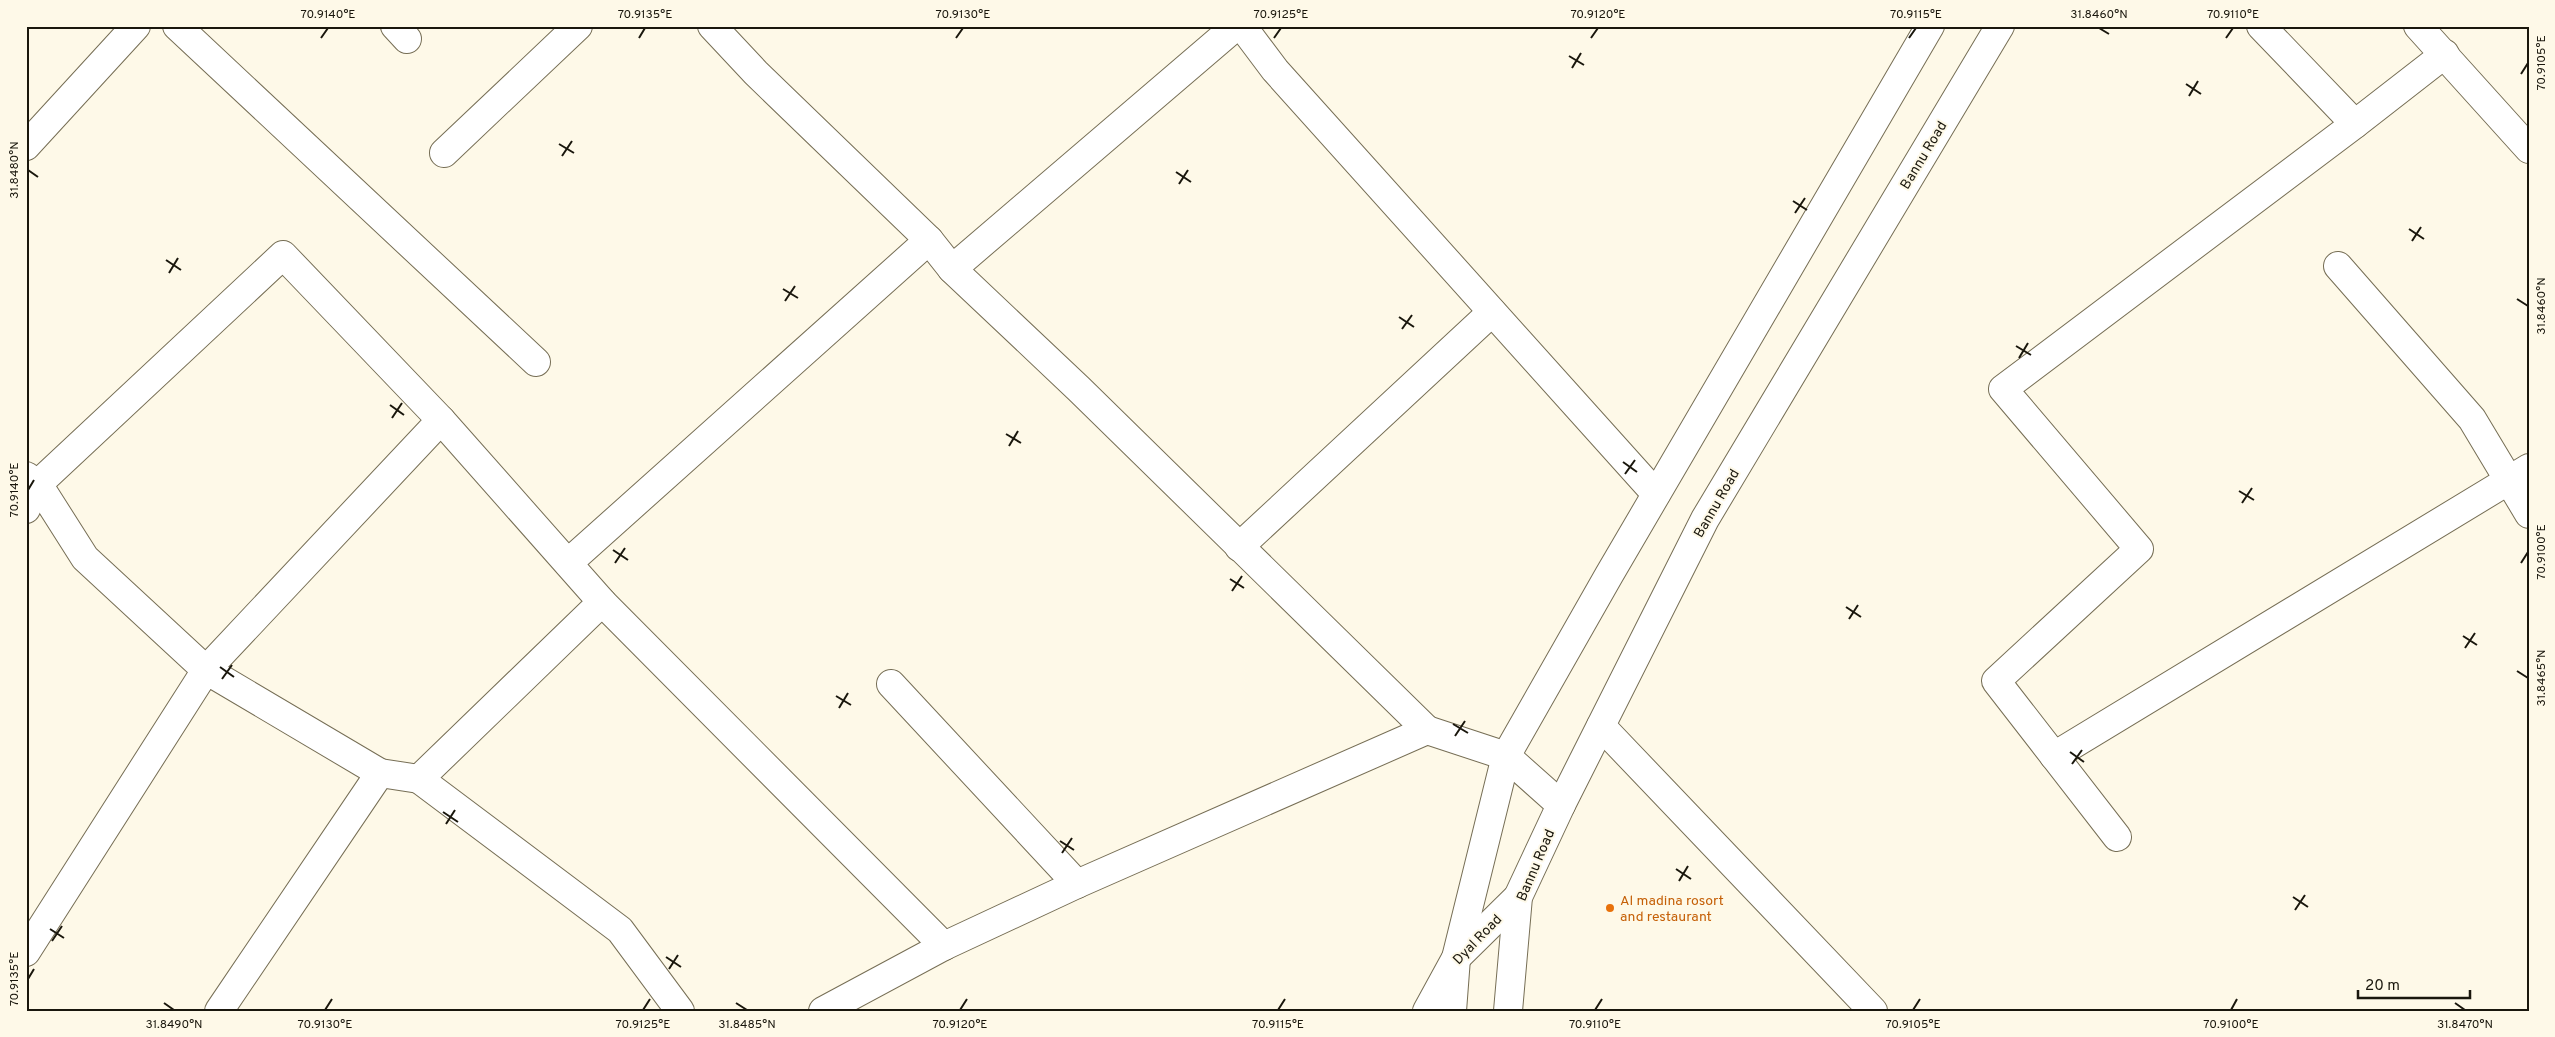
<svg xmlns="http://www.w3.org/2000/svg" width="2555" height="1037" font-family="Overpass,sans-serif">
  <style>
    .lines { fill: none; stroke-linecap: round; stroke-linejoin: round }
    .street-casing { stroke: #766e55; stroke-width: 30 }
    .secondary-casing { stroke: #766e55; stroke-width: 30 }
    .highway-casing { stroke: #766e55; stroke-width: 30 }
    .street { stroke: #fff; stroke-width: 28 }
    .secondary { stroke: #fff; stroke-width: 28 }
    .highway { stroke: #fff; stroke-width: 28 }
    .ticks { fill: none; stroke: #1a170d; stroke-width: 2 }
    .food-dot { fill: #e8710a; stroke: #fef9e8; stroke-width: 2 }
    .labels { text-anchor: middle; stroke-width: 4; stroke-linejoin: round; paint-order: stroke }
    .street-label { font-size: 14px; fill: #1a170d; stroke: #fef9e8 }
    .food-label { font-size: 14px; fill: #c56008; stroke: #fef9e8; text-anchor: start }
    .neatline { fill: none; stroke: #1a170d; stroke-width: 2 }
    .ticks-label { font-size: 12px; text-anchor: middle; fill: #1a170d }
  </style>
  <rect width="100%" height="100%" fill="#fef9e8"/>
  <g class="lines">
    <g class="street-casing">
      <g id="street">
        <polyline points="177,26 536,362"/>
        <polyline points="395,26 407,39"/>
        <polyline points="712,26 756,73 929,240 952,269 1079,389 1427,730"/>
        <polyline points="1242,26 1275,70 1656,494"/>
        <polyline points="2261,26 2355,124"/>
        <polyline points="2418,26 2529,149"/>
        <polyline points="26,146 136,26"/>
        <polyline points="444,153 578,26"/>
        <polyline points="2338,266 2472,419 2529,514"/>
        <polyline points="952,269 1236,26"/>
        <polyline points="26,476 38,484 26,509"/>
        <polyline points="1239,547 1492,312"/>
        <polyline points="568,563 929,240"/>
        <polyline points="602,602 944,946"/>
        <polyline points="891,684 1077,884"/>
        <polyline points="1601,726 1873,1011"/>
        <polyline points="2054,756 2529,468"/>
        <polyline points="380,773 419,779 602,602 441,420"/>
        <polyline points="419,779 620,930 680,1011"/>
        <polyline points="2117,837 1996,681 2139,549 2003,389 2355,124 2445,54"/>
        <polyline points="26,952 206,670 441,420 283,255 38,484 85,558 206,670 380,773 219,1011"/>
      </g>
    </g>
    <g class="secondary-casing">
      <g id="secondary">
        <polyline points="823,1011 944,946 1077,884 1427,730 1506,756 1561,805"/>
        <polyline points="1427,1011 1456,958 1518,897"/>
      </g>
    </g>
    <g class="highway-casing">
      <g id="highway">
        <polyline points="1452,1011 1456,958 1506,756 1609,575 1930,26"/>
        <polyline points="1508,1011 1518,897 1561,805 1705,519 2000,26"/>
      </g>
    </g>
    <use href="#street" class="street"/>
    <use href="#secondary" class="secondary"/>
    <use href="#highway" class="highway"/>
  </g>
  <path class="ticks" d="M2099 28 2109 34M321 38 328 28M639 38 645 28M956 38 963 28M1274 38 1281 28M1591 38 1598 28M1909 38 1916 28M2226 38 2233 28M1569 56 1584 65M1572 68 1581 53M2521 74 2528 63M2186 84 2201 94M2189 96 2198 81M559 144 574 153M562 156 572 141M28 170 38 177M1176 172 1191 182M1179 184 1188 170M1793 201 1807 210M1795 213 1805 198M2409 229 2424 239M2412 241 2421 227M166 260 181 270M169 273 178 258M783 289 798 298M2517 299 2528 306M785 301 795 286M1399 317 1414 327M1402 329 1412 315M2016 346 2031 355M2019 358 2028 343M390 405 404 415M392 418 402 403M1006 434 1021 443M1009 446 1018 431M1623 462 1637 472M1625 474 1635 460M28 490 34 480M2239 491 2254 500M2242 503 2252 488M613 550 628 560M615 563 625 548M2521 563 2528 552M1230 579 1244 588M1232 591 1242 576M1846 607 1861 617M1849 619 1858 605M2463 636 2477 645M2465 648 2475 633M220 667 234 677M2517 671 2528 678M222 679 232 665M836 696 851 705M839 708 848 693M1453 724 1468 733M1455 736 1465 721M2070 752 2084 762M2072 764 2082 750M443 812 458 822M446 824 455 810M1060 841 1074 850M1062 853 1072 838M1676 869 1691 879M1679 881 1688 866M2293 897 2308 907M2295 910 2305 895M50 929 64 938M52 941 62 926M666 957 681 967M669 969 678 955M28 979 34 969M164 1003 174 1010M736 1003 747 1010M2455 1003 2465 1010M325 1010 332 999M643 1010 650 999M960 1010 967 999M1278 1010 1285 999M1595 1010 1602 999M1913 1010 1920 999M2231 1010 2237 999"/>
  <circle class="food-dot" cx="1610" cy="908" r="5"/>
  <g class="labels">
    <g class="street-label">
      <text transform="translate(1923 155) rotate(-59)" y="5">Bannu Road</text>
      <text transform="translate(1716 503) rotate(-60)" y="5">Bannu Road</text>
      <text transform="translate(1535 865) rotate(-67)" y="5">Bannu Road</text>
      <text transform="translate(1477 939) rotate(-46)" y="5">Dyal Road</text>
    </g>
    <g class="food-label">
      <text x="1620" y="905">Al madina rosort<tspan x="1620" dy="16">and restaurant</tspan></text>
    </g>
  </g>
  <rect width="2555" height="1037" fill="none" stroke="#fef9e8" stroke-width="55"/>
  <path d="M2358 990v8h112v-8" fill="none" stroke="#1a170d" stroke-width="2.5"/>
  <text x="2365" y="990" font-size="15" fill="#1a170d" stroke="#fef9e8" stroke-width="4" paint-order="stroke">20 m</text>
  <rect x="28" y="28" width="2500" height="982" class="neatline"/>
  <g class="ticks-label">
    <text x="328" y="18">70.9140°E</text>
    <text x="645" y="18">70.9135°E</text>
    <text x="963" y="18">70.9130°E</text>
    <text x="1281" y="18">70.9125°E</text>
    <text x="1598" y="18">70.9120°E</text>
    <text x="1916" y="18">70.9115°E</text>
    <text x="2099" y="18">31.8460°N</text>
    <text x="2233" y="18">70.9110°E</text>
    <text transform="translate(2541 63) rotate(-90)" y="4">70.9105°E</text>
    <text transform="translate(14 170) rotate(-90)" y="4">31.8480°N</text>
    <text transform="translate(2541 306) rotate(-90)" y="4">31.8460°N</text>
    <text transform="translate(14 490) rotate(-90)" y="4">70.9140°E</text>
    <text transform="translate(2541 552) rotate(-90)" y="4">70.9100°E</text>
    <text transform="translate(2541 678) rotate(-90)" y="4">31.8465°N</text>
    <text transform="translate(14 979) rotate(-90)" y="4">70.9135°E</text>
    <text x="174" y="1028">31.8490°N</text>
    <text x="325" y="1028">70.9130°E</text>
    <text x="643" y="1028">70.9125°E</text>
    <text x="747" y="1028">31.8485°N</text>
    <text x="960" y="1028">70.9120°E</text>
    <text x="1278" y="1028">70.9115°E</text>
    <text x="1595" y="1028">70.9110°E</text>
    <text x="1913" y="1028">70.9105°E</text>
    <text x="2231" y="1028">70.9100°E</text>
    <text x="2465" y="1028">31.8470°N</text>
  </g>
</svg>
